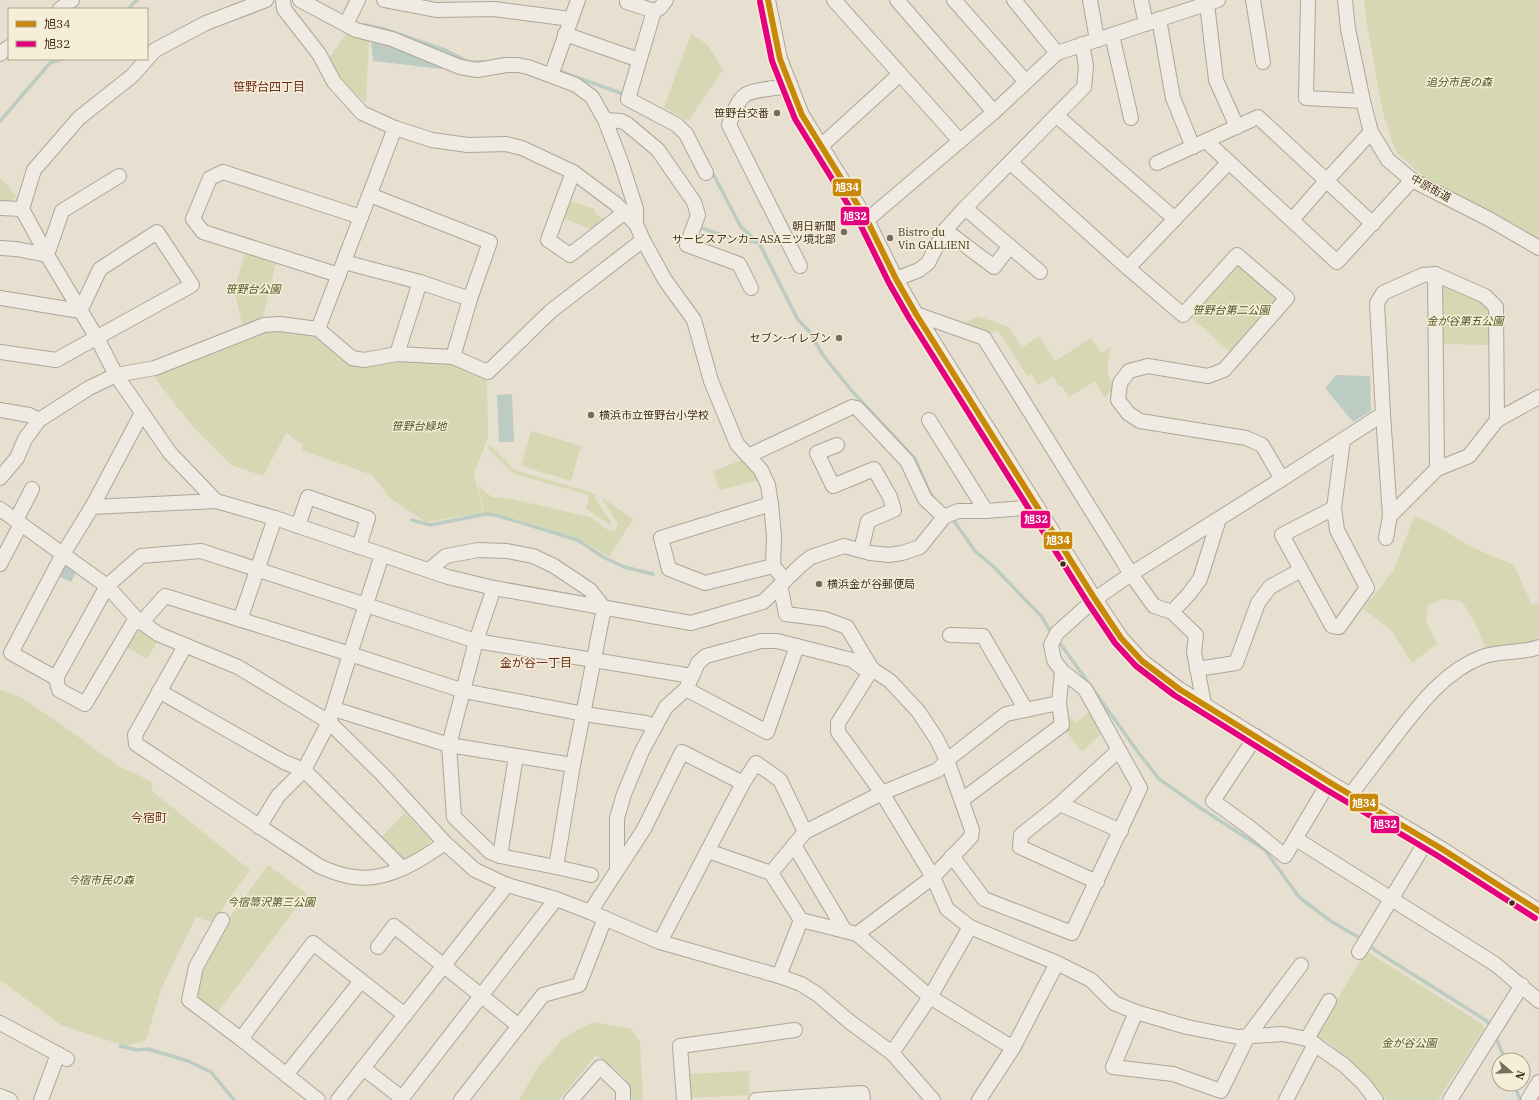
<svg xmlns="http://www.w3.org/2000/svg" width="1539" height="1100" font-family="'IBM Plex Serif','Noto Sans JP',serif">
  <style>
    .green { fill: #d6d7b3 }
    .water { fill: #bcccc2 }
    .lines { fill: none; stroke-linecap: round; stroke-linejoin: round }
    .stream { stroke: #bcccc2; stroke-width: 3.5 }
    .minor-casing { stroke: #ada599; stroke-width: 16 }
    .minor { stroke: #efebe3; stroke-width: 14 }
    .bus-1-casing { stroke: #f7eed8; stroke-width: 9 }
    .bus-2-casing { stroke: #f7eed8; stroke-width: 9 }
    .bus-1 { stroke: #c88808; stroke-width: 6 }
    .bus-2 { stroke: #e5007d; stroke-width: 6 }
    .poi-dot { fill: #786c5e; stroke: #f7eed8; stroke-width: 1.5 }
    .bus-dot { fill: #3d2e20; stroke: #f7eed8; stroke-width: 1.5 }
    .labels { text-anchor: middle; stroke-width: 3; stroke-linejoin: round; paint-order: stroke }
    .park-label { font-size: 11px; font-style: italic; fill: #4d5a26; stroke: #f7eed8 }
    .poi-label { font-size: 11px; fill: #3d2e20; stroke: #f7eed8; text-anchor: end }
    .street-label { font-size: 11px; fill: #3d2e20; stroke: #f7eed8 }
    .neighbourhood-label { font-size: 12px; fill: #6b2e1e; stroke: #f7eed8 }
    .line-badge { stroke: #f7eed8; stroke-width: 1.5 }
    .badge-label { font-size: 11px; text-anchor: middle; font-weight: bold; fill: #fff }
  </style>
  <rect width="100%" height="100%" fill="#e7e0d1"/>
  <g class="green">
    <polygon points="1364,0 1539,0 1539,239 1425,178 1396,152 1383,113 1366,20"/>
    <path d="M348 31 369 38 366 103C352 89 337 76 330 57Z"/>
    <polygon points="691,34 707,44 723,70 688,121 664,107"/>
    <polygon points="0,177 17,197 8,202 0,203"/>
    <polygon points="571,201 595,209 596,215 604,218 592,230 562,217"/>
    <polygon points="246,250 277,259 262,321 244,331 234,290"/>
    <polygon points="1235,264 1242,264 1277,297 1277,301 1230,352 1190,316"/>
    <polygon points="1447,284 1487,305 1489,310 1489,345 1441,344 1440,288"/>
    <path d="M977 316 1009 327 1022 348 1039 336 1055 361 1091 338 1101 353 1111 347C1109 355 1107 365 1108 373 1110 385 1122 386 1104 397L1095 381 1069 397 1061 385 1059 386 1053 376 1038 385 1031 374 1027 376 998 330 988 335 963 325Z"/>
    <polygon points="281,326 315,334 349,359 407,358 449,361 487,379 488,438 474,473 483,513 426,522 390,498 372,475 301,450 303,445 286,433 263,476 231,465 192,426 151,373"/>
    <polygon points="531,431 581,446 571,481 521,466"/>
    <polygon points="489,444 515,470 596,494 595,498 612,524 610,525 586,509 589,495 514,474 487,448"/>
    <polygon points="742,460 754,471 759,480 719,490 713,471"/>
    <polygon points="478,486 492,497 512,499 590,517 608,530 612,531 616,529 618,524 601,497 633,519 609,557 578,538 499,514 484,513"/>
    <path d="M1414 516 1437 526 1469 546 1514 565 1532 605 1537 602 1539 604V638L1531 644H1505L1485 649C1478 628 1474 618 1461 601L1444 599 1428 605 1426 620 1437 644 1412 663 1391 630 1363 609 1394 570Z"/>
    <polygon points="141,631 158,641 147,659 126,647 134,632"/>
    <polygon points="0,690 19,696 62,725 118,766 151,781 152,791 250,870 230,897 214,923 196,917 161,989 146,1040 126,1046 61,1025 0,980"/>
    <polygon points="1090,711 1101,734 1082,752 1066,731 1068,727 1066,713 1075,723"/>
    <path d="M405 813 431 840C407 869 404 861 381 838Z"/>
    <polygon points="268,865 307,894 216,1014 196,996 202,968 232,914"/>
    <polygon points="1366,951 1482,1024 1484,1029 1438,1100 1387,1100 1362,1072 1329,1043 1320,1038 1317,1034"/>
    <path d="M593 1022 631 1029 640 1041 643 1100H631C630 1076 614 1068 596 1055L559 1100H519L537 1069 563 1038Z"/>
    <polygon points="749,1071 749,1095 692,1098 688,1097 687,1074"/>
  </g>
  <g class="water">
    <polygon points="371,40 443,65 442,69 373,61"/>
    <polygon points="1336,375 1370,376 1371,411 1353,422 1325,388"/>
    <polygon points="512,394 514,442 499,442 497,395"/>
    <polygon points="66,564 76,573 71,582 56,575 61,566"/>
  </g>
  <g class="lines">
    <g class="stream">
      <polyline points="128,9 137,0"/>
      <polyline points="365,25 384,29 445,50 469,62 486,62"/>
      <polyline points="559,71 626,95"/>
      <polyline points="0,121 50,63 62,59"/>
      <polyline points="711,170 741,227 759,243"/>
      <polyline points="699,227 724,236 759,243 798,320 809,331 823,355 851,390 915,459 930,493 935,500"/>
      <polyline points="952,518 975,551 992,565 1041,616 1053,635"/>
      <polyline points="412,520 430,525 486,514 499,516 578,540 603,557 624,567 653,574"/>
      <polyline points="1057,639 1138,752 1159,779 1199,807 1265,850 1299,897 1329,920 1363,940"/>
      <polyline points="1368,944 1376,951 1487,1021 1491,1028"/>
      <polyline points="1495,1035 1505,1060"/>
      <polyline points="120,1046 137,1050 148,1049 188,1061 211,1072 234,1100"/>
      <polyline points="1514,1084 1520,1100"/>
    </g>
    <g class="minor-casing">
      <g id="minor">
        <polyline points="283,0 284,9 319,54 334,82 362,113 395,128 432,140 468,145 506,144 522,148 573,172 616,204 636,224"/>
        <polyline points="300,0 356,30 392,39 460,67 477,70 506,65 518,65 528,67 576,85 592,97 605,120 621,162 636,209 636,224 643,240 665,280 694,320 711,381 737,444 761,470 768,485 771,504 774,536 773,566 785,580"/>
        <polyline points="384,0 436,10 494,9 571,19"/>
        <polyline points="627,0 627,2 654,11"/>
        <polyline points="666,0 660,8 654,11 628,99 677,125 686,134 706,173"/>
        <polyline points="768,0 780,59 802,115 867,220 896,279 916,314 1095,599 1121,638 1142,661 1179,689 1329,782 1442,849 1539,911"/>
        <polyline points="834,0 960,141"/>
        <polyline points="897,0 994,112"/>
        <polyline points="954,0 1026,82"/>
        <polyline points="1014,0 1057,53"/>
        <polyline points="1090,0 1097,40"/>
        <polyline points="1141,0 1146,24"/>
        <polyline points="1253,0 1263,62"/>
        <polyline points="1308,0 1306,98 1363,101"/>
        <polyline points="1345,0 1348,29 1363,101 1371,132 1388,160 1412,180 1489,219 1539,248"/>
        <polyline points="1207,4 1216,80 1237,127"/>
        <polyline points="60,9 72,0"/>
        <polyline points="1159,19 1173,98 1193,147"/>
        <polyline points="346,24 358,0"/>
        <polyline points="565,34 639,60"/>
        <polyline points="1112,35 1131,118"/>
        <polyline points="0,54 9,47"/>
        <polyline points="550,74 553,70 578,0"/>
        <path d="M791 86C779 88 754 89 745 95 738 100 731 117 729 125L800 266"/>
        <polyline points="1057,116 1175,219"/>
        <polyline points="605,120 621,121 627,124 658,150 694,202 698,215 687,245 739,264 751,288"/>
        <polyline points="1206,141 1337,262 1412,180"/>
        <polyline points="821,146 900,74"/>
        <polyline points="1011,163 1128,268 1183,315 1237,255 1287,298 1224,370 1208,376 1148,366 1129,371 1120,383 1118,400 1128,413 1140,421 1246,438 1262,445 1282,479"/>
        <polyline points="1157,163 1258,117 1373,224"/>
        <polyline points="573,172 548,240 570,255 625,212"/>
        <polyline points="370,195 490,242 470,299 453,357"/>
        <polyline points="0,208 22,209"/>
        <polyline points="965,208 1040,272"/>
        <polyline points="867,220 994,112 1057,53 1218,0"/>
        <polyline points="1292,220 1326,181 1371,132"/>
        <polyline points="945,230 994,267 1010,246"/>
        <polyline points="0,248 16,249 47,255 62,211 119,176"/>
        <polyline points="344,262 420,282 470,299"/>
        <polyline points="1128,268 1228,163"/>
        <polyline points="1435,274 1437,469"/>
        <polyline points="339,275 203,232 193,219 210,178 223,172 361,217"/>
        <polyline points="896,279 919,270 928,263 945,230 965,208 1084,87 1086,66 1082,44"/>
        <polyline points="0,298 80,311 100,269 157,232 192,285 56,360 0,352"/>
        <polyline points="916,314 984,338 1131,574 1154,606 1172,612 1196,635 1194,652 1204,704"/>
        <polyline points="318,329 395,128"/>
        <polyline points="397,354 420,282"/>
        <polyline points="0,410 29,415 39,420"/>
        <polyline points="1383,414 1390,516"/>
        <polyline points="929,420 986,511"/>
        <polyline points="837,445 817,453 833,486 874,469 890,497 894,510 868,521 861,550"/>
        <polyline points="748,456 852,407 857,408 907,461 925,499 944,517"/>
        <polyline points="0,478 17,458 25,439 39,420 89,388 116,375 155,368 264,325 280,324 318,329 352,358 364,360 397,354 453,357 488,372 551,311 643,240"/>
        <polyline points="216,501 170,453 116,375 97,338 47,255 22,209 34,170 79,118 132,76 155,50 206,23 266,0"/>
        <polyline points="771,504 661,538 669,569 705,583 773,566"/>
        <polyline points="92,507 142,413"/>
        <polyline points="1334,508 1282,535 1332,626 1339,627 1367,588 1337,530 1334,508 1343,440"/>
        <polyline points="0,509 107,586 136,618 158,634 238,667 329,722 382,774 445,843 475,870 507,885 556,899 590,912 660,942 779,976 801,984 817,994 850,1022 892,1053 933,1100"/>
        <polyline points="16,520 32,489"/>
        <polyline points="298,526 308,497 368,518 359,547"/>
        <polyline points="1386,538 1390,516 1437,469 1469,456 1497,420 1539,397"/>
        <polyline points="0,564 21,524"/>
        <polyline points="429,570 446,556 478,550 507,551 533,556 554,566 590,590 604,608 573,765 556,867"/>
        <polyline points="780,585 786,614 825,619 847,627 872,669"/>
        <polyline points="494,588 476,641 449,745 454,817 490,852 500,856"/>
        <polyline points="1172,612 1189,594 1200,579 1219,519"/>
        <polyline points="136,618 85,704 59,690 56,678 11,653 63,554 92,507 216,501 275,518 448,577 494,588 691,623 763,602 801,565 811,557 844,546 870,553 889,555 902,553 920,547 944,517 958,511 986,511 1036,507"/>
        <polyline points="240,620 275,518"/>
        <polyline points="141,623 165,596 350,654 464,691 584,714 646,723 655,727"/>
        <polyline points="950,635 983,636 1026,710"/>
        <path d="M185 646 135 735 136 744 319 866C330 871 342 876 354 877 387 882 419 861 445 843"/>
        <polyline points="872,669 838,723 838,732 882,793 933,877 947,909 970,927 1057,963 1091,980 1114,1003 1136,1012 1187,1027 1238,1037 1283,1034 1307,1039 1344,1065 1363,1083 1376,1100"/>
        <polyline points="1197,669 1236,663 1258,603 1270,587 1301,570"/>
        <polyline points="56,678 107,586 141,556 201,551 476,641 692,676"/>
        <polyline points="686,689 767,732 797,646"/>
        <polyline points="159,691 284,762 304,770 402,868"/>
        <polyline points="334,709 449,745 573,765"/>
        <polyline points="1256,736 1213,801 1249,827 1285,856 1329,782"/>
        <polyline points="516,756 500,856 556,867 591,875"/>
        <path d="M1351 794C1365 776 1379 757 1393 739 1417 708 1444 671 1482 657 1501 650 1520 654 1539 647"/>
        <polyline points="962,800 1062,725 1059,703 1062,671"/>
        <polyline points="1060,804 1121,831"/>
        <polyline points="259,827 278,796 304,770 329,722 350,654 382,555"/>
        <polyline points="1296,839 1495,964 1539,1001"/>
        <polyline points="794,845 845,931 857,934 930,997 1013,1048"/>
        <polyline points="708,851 771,873 801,920 779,976"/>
        <polyline points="952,856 984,899 1072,933 1140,788 1085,689 1062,671 1054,660 1051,645 1057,633 1095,599 1131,574 1282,479 1383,414 1377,303 1383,293 1423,275 1435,274 1485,296 1496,307 1497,420"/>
        <polyline points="617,868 617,818 624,794 642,751 666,707 686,689 698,663 706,656 761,641 777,641 852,660 863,668 872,669 890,681 918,711 936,738 947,760 972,830 971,837 933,877 857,934"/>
        <polyline points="771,873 805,832 882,793 938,770 947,760 1006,714 1059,703"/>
        <polyline points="1097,882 1020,847 1021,835 1060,804 1119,750"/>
        <polyline points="590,912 644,829 682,752 743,783"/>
        <polyline points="222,920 196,967 189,1000 241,1039 318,1100"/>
        <polyline points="801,920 845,931"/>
        <polyline points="660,942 743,783 756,763 780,780 805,832"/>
        <polyline points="378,947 394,926 519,1026"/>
        <polyline points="1359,952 1427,840"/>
        <polyline points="1136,1012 1113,1067 1173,1074 1221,1091 1248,1036 1301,965"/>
        <polyline points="0,1023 67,1059"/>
        <polyline points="241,1039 313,943 405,1015"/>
        <polyline points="1307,1039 1329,1001"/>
        <polyline points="892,1053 930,997 970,927"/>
        <polyline points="363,1068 402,1098 556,899"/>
        <polyline points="286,1075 361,981"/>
        <polyline points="0,1096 10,1100"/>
        <polyline points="41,1100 58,1054"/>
        <polyline points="338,1100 507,885"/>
        <polyline points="461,1100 543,995 579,985 605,918"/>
        <polyline points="571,1100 600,1067 623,1089 623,1100"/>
        <polyline points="684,1100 680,1046 795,1030"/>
        <polyline points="756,1100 862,1093 863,1100"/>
        <polyline points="979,1100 1013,1048 1057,963"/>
        <polyline points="1286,1100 1315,1044"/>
        <polyline points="1450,1100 1522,985"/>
        <polyline points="1528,1100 1539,1082"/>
      </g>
    </g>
    <use href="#minor" class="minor"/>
    <g class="bus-1-casing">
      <polyline id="bus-1" points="768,0 780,59 802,115 867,220 896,279 916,314 1095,599 1121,638 1142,661 1179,689 1329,782 1442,849 1539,911"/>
    </g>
    <g class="bus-2-casing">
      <polyline id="bus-2" points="760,2 772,61 795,119 860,224 889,283 909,318 1088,603 1115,643 1136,666 1174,695 1325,789 1438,856 1535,918"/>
    </g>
    <use href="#bus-1" class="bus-1"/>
    <use href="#bus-2" class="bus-2"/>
  </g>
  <g class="poi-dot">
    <circle cx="777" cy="113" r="4"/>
    <circle cx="844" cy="232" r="4"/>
    <circle cx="890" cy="238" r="4"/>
    <circle cx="839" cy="338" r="4"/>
    <circle cx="591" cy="415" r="4"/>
    <circle cx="819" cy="584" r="4"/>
  </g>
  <g class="bus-dot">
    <circle cx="1063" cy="564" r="3.5"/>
    <circle cx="1512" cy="903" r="3.5"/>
  </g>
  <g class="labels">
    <g class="park-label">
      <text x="1459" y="86">追分市民の森</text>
      <text x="253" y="293">笹野台公園</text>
      <text x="1231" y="314">笹野台第二公園</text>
      <text x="1465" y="325">金が谷第五公園</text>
      <text x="419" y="430">笹野台緑地</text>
      <text x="101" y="884">今宿市民の森</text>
      <text x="271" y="906">今宿箒沢第三公園</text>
      <text x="1409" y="1047">金が谷公園</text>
    </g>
    <g class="poi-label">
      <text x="769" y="117">笹野台交番</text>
      <text x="836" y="230">朝日新聞<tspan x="836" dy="13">サービスアンカーASA三ツ境北部</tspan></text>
      <text x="898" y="236" text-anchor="start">Bistro du<tspan x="898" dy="13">Vin GALLIENI</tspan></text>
      <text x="831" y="342">セブン-イレブン</text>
      <text x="599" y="419" text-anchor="start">横浜市立笹野台小学校</text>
      <text x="827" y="588" text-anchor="start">横浜金が谷郵便局</text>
    </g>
    <g class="street-label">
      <text transform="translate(1431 188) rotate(29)" y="4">中原街道</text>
    </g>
    <g class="neighbourhood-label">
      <text x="269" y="91">笹野台四丁目</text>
      <text x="536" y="667">金が谷一丁目</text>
      <text x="149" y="822">今宿町</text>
    </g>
  </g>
  <g class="line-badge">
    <rect x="832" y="178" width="30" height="19" rx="4" fill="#c88808"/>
    <rect x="840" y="206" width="30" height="20" rx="4" fill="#e5007d"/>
    <rect x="1020" y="510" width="31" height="19" rx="4" fill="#e5007d"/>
    <rect x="1043" y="531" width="30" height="19" rx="4" fill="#c88808"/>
    <rect x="1349" y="793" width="30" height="19" rx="4" fill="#c88808"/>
    <rect x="1370" y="815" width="30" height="19" rx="4" fill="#e5007d"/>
  </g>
  <g class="badge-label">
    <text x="847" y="191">旭34</text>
    <text x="855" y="220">旭32</text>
    <text x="1036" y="523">旭32</text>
    <text x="1058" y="544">旭34</text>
    <text x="1364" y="807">旭34</text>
    <text x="1385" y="828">旭32</text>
  </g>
  <rect x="8" y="8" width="140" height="52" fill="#f7eed8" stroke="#ada18e"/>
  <rect x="16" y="21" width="20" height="6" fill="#c88808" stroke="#ada18e"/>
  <text x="44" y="28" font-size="12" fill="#3d2e20">旭34</text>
  <rect x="16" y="41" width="20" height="6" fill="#e5007d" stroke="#ada18e"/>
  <text x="44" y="48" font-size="12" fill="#3d2e20">旭32</text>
  <g transform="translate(1511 1072) rotate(109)"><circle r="19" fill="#f7eed8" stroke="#ada18e"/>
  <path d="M0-3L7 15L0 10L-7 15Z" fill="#786c5e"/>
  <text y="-6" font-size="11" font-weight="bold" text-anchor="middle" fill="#3d2e20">N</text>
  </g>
</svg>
